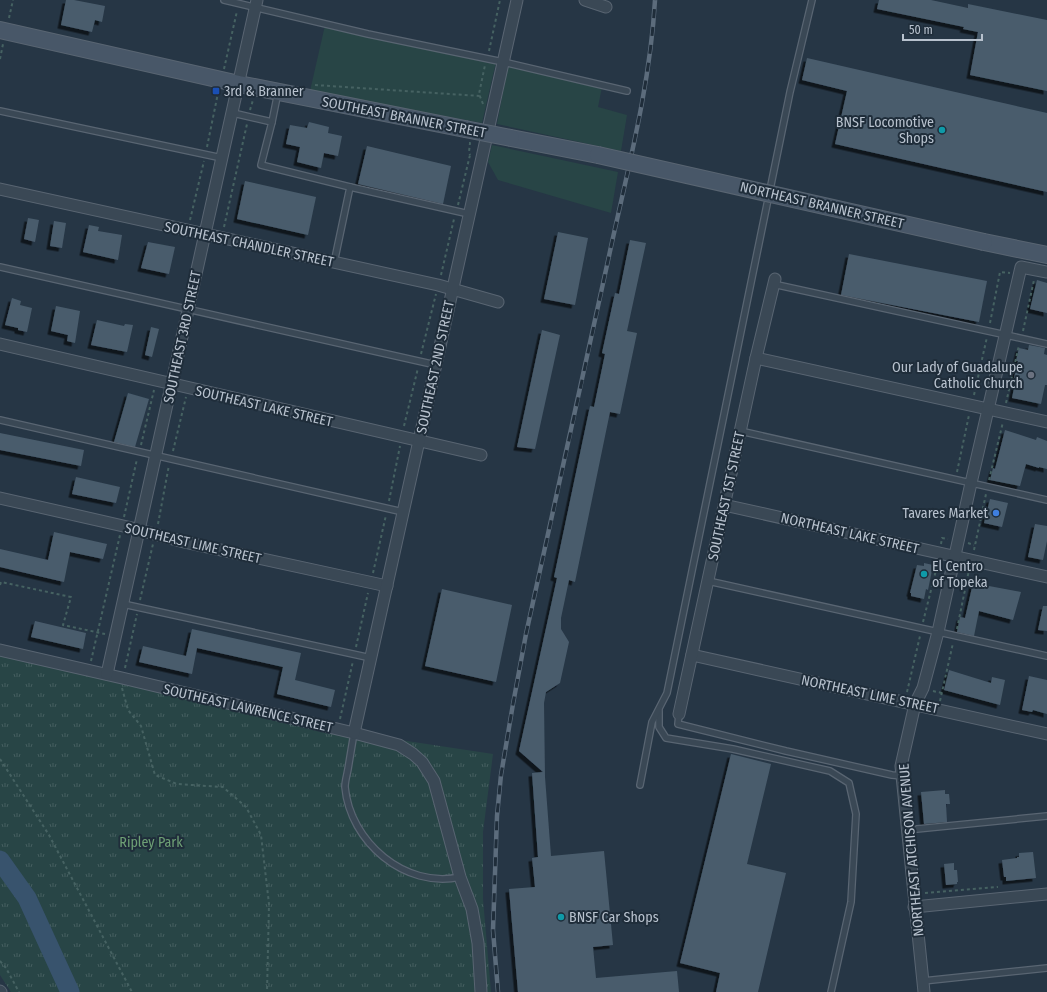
<svg xmlns="http://www.w3.org/2000/svg" width="1047" height="992" font-family="'Fira Sans Condensed',sans-serif">
  <style>
    .grass { fill: #284546 }
    .park { fill: url(#park-tufts) }
    .lines { fill: none; stroke-linecap: round; stroke-linejoin: round }
    .river { stroke: #38536d; stroke-width: 19 }
    .building { fill: #495c6c; filter: url(#shadow) }
    .service-casing { stroke: #596572; stroke-width: 8 }
    .minor-casing { stroke: #596572; stroke-width: 13 }
    .secondary-casing { stroke: #596572; stroke-width: 18 }
    .path { stroke: #466262; stroke-width: 2; stroke-dasharray: 3 3; stroke-linecap: butt }
    .service { stroke: #3a4855; stroke-width: 5.5 }
    .minor { stroke: #3a4855; stroke-width: 11 }
    .secondary { stroke: #485768; stroke-width: 16 }
    .rail-casing { stroke: #5c6c7c; stroke-width: 4.5 }
    .rail { stroke: #1f2d3a; stroke-width: 3; stroke-dasharray: 9; stroke-linecap: butt }
    .secondary-bridge-casing { stroke: #596572; stroke-width: 18; stroke-linecap: butt }
    .secondary-bridge { stroke: #485768; stroke-width: 16 }
    .transit-dot { fill: #1a4fb4; stroke: #1f2d3a; stroke-width: 1.5 }
    .culture-dot { fill: #0f9aa8; stroke: #1f2d3a; stroke-width: 1.5 }
    .worship-dot { fill: #6b7280; stroke: #1f2d3a; stroke-width: 1.5 }
    .shop-dot { fill: #3f7fe0; stroke: #1f2d3a; stroke-width: 1.5 }
    .labels { text-anchor: middle; stroke-width: 4; stroke-linejoin: round; paint-order: stroke }
    .poi-label { font-size: 14px; fill: #b8c2ce; stroke: #1f2d3a; text-anchor: start }
    .street-label { font-size: 14px; fill: #b8c2ce; stroke: #1f2d3a }
    .park-label { font-size: 14px; fill: #6ea075; stroke: #1f2d3a }
  </style>
  <defs>
    <pattern id="park-tufts" width="24" height="20" patternUnits="userSpaceOnUse"><rect width="24" height="20" fill="#284546"/><path d="M3 7l-1-3M5 7V3M7 7l1-3M15 17l-1-3M17 17v-4M19 17l1-3" fill="none" stroke="#455e60"/></pattern>
    <filter id="shadow"><feDropShadow dx="-3.5" dy="3.5" stdDeviation="0" flood-color="#0009"/></filter>
  </defs>
  <rect width="100%" height="100%" fill="#263645"/>
  <g class="grass">
    <polygon points="326,21 496,62 482,123 310,91"/>
    <polygon points="508,65 602,87 598,107 627,115 621,151 497,124"/>
    <polygon points="492,145 618,172 611,213 498,180 488,162"/>
  </g>
  <polygon class="park" points="0,654 354,733 493,754 483,832 483,899 491,992 11,992 0,975"/>
  <g class="lines">
    <polyline class="river" points="0,860 27,898 70,992"/>
  </g>
  <g class="building">
    <polygon points="66,0 74,0 105,6 102,22 95,20 92,32 61,25"/>
    <polygon points="879,0 931,0 968,8 968,4 1047,20 1047,91 970,75 978,32 963,29 964,27 877,9"/>
    <polygon points="807,58 1047,113 1047,192 835,144 847,91 802,80"/>
    <polygon points="309,122 329,127 328,133 342,136 338,156 324,153 321,168 297,162 300,147 286,144 290,125 307,128"/>
    <polygon points="367,146 451,166 443,204 358,184"/>
    <polygon points="245,181 316,197 308,235 237,219"/>
    <polygon points="28,218 39,220 35,242 24,239"/>
    <polygon points="54,221 66,223 62,248 50,246"/>
    <polygon points="89,225 99,227 98,231 122,235 118,260 83,252"/>
    <polygon points="558,232 588,238 575,305 544,299"/>
    <polygon points="630,240 646,243 627,331 637,333 620,414 610,412 575,582 569,580 561,618 561,629 569,642 560,683 546,692 544,703 545,777 551,856 604,851 613,945 593,947 596,978 677,971 679,992 518,992 509,889 535,887 532,858 538,857 532,773 543,772 519,751 557,578 554,577 590,406 594,407 605,354 602,353 615,293 619,294"/>
    <polygon points="148,242 175,247 169,274 141,268"/>
    <polygon points="849,254 987,281 979,322 841,295"/>
    <polygon points="1037,280 1047,283 1047,313 1030,309"/>
    <polygon points="12,298 21,301 20,305 32,308 27,332 18,330 18,328 5,325"/>
    <polygon points="56,306 80,311 75,343 67,341 68,335 51,331"/>
    <polygon points="97,320 124,326 125,324 133,325 127,352 91,345"/>
    <polygon points="151,327 159,329 152,357 145,355"/>
    <polygon points="542,330 560,335 535,449 517,447"/>
    <polygon points="1029,345 1045,348 1044,354 1047,355 1047,385 1045,385 1041,404 1012,398 1016,378 1014,378 1018,361 1016,361 1019,348 1028,350"/>
    <polygon points="128,393 149,399 135,447 114,442"/>
    <polygon points="1005,430 1036,440 1037,437 1047,441 1047,469 1039,467 1039,468 1026,464 1020,486 990,480 993,468 995,469"/>
    <polygon points="0,433 84,450 81,466 0,450"/>
    <polygon points="76,477 120,487 116,503 72,494"/>
    <polygon points="990,499 1008,503 1002,527 984,523"/>
    <polygon points="1035,524 1047,526 1047,541 1043,560 1028,557"/>
    <polygon points="54,532 107,544 103,559 70,552 64,582 0,567 0,549 48,560"/>
    <polygon points="924,563 933,565 928,590 926,589 924,599 911,596 911,593 910,593 917,565 924,566"/>
    <polygon points="973,583 1021,592 1013,620 979,611 974,636 957,632 960,617 965,618"/>
    <polygon points="442,589 512,605 496,682 425,666"/>
    <polygon points="1043,606 1047,606 1047,631 1038,630"/>
    <polygon points="35,621 86,633 83,649 31,637"/>
    <polygon points="192,629 301,653 295,680 335,690 331,707 277,694 283,667 197,648 192,674 139,662 143,646 186,656"/>
    <polygon points="949,670 991,683 992,677 1005,680 1000,705 944,690"/>
    <polygon points="1029,676 1047,680 1047,714 1033,710 1032,712 1022,710"/>
    <polygon points="731,754 771,764 747,864 786,873 758,992 716,992 720,973 680,963"/>
    <polygon points="945,790 945,794 949,794 950,804 946,804 947,822 924,824 921,792"/>
    <polygon points="1033,852 1036,878 1006,881 1006,877 1004,877 1002,860 1017,858 1017,857 1019,857 1019,853"/>
    <polygon points="954,863 954,870 957,870 958,882 957,882 957,884 946,885 944,864"/>
  </g>
  <g class="lines">
    <g class="service-casing">
      <g id="service">
        <polyline points="224,0 368,34 503,62 627,91"/>
        <polyline points="0,111 222,158"/>
        <polyline points="233,113 272,122 261,165 350,187 334,263"/>
        <polyline points="272,122 278,92"/>
        <polyline points="350,187 469,214"/>
        <polyline points="0,267 436,365"/>
        <polyline points="773,284 1047,344"/>
        <polyline points="0,420 403,512"/>
        <polyline points="740,431 1047,500"/>
        <polyline points="708,581 1047,656"/>
        <polyline points="123,604 371,658"/>
        <polyline points="659,711 659,727 666,738 733,749 830,771 849,783 856,814 851,902 831,992"/>
        <polyline points="679,714 678,724 786,751 892,775 902,776"/>
        <path d="M354 733C352 745 350 757 348 769 347 775 345 781 345 787 350 842 405 889 460 877"/>
        <polyline points="640,785 652,722 667,693 790,92 812,0"/>
        <polyline points="917,829 1047,816"/>
        <polyline points="923,981 1047,968"/>
      </g>
    </g>
    <g class="minor-casing">
      <g id="minor">
        <polyline points="585,0 606,7"/>
        <polyline points="0,189 438,285 498,302"/>
        <polyline points="0,344 481,455"/>
        <polyline points="756,358 1047,422"/>
        <polyline points="0,498 132,528 184,542 387,586"/>
        <polyline points="724,505 1047,577"/>
        <polyline points="0,650 122,678 354,733 399,745 413,754 422,762 434,781 460,877 472,909 478,943 481,992"/>
        <polyline points="692,655 1047,734"/>
        <polyline points="107,674 257,0"/>
        <polyline points="679,714 756,358 775,279"/>
        <polyline points="354,733 517,0"/>
        <polyline points="914,907 1047,894"/>
        <polyline points="0,991 1,992"/>
        <polyline points="924,992 901,766 915,704 923,688 938,632 971,483 1021,267 1047,272"/>
      </g>
    </g>
    <g class="secondary-casing">
      <g id="secondary">
        <polyline points="0,30 239,84 465,129"/>
        <polyline points="511,138 598,155"/>
        <polyline points="984,242 1047,255"/>
      </g>
    </g>
    <g class="path">
      <polyline points="9,18 13,0"/>
      <polyline points="489,51 500,0"/>
      <polyline points="0,59 3,44"/>
      <polyline points="224,69 237,11"/>
      <polyline points="315,85 480,96"/>
      <polyline points="483,104 479,94 485,65"/>
      <polyline points="250,110 253,100 254,101"/>
      <polyline points="469,143 470,143 469,152 470,155"/>
      <polyline points="207,147 218,93"/>
      <polyline points="458,205 470,155 471,153"/>
      <polyline points="190,220 204,161"/>
      <polyline points="224,227 247,124"/>
      <polyline points="441,275 454,219"/>
      <polyline points="990,323 1000,272 1010,273"/>
      <polyline points="1023,331 1034,280"/>
      <polyline points="421,354 436,294"/>
      <polyline points="974,395 987,337"/>
      <polyline points="1006,403 1019,345"/>
      <polyline points="404,426 418,368"/>
      <polyline points="141,445 154,390"/>
      <polyline points="173,451 186,397"/>
      <polyline points="957,472 969,415"/>
      <polyline points="989,480 1003,422"/>
      <polyline points="389,501 400,446"/>
      <polyline points="124,517 137,459"/>
      <polyline points="158,524 169,465"/>
      <polyline points="968,543 974,545"/>
      <polyline points="941,544 942,538 948,539"/>
      <polyline points="974,550 986,494"/>
      <polyline points="373,573 386,515"/>
      <polyline points="0,585 1,582 71,597 63,625 105,634"/>
      <polyline points="140,600 153,544"/>
      <polyline points="923,622 938,562"/>
      <polyline points="957,629 969,570"/>
      <polyline points="356,647 368,593"/>
      <polyline points="91,661 120,535"/>
      <polyline points="125,668 137,614"/>
      <polyline points="122,688 128,710 141,726 155,775 177,784 223,787 246,807 261,835 269,904 267,992"/>
      <polyline points="933,691 942,693"/>
      <polyline points="907,692 920,636"/>
      <polyline points="940,701 953,643"/>
      <polyline points="340,719 353,661"/>
      <polyline points="0,759 49,835 132,992"/>
      <polyline points="925,893 998,887"/>
      <polyline points="0,961 6,968 19,992"/>
    </g>
    <use href="#service" class="service"/>
    <use href="#minor" class="minor"/>
    <use href="#secondary" class="secondary"/>
    <g class="rail-casing">
      <path id="rail" d="M498 992 493 930 497 816 501 775 513 704 526 634C554 508 582 382 609 256 627 172 650 87 655 0"/>
    </g>
    <use href="#rail" class="rail"/>
    <g class="secondary-bridge-casing">
      <g id="secondary-bridge">
        <polyline points="465,129 511,138"/>
        <polyline points="598,155 984,242"/>
      </g>
    </g>
    <use href="#secondary-bridge" class="secondary-bridge"/>
  </g>
  <rect class="transit-dot" x="212" y="87" width="8" height="8" rx="2"/>
  <g class="culture-dot">
    <circle cx="942" cy="130" r="4"/>
    <circle cx="924" cy="574" r="4"/>
    <circle cx="561" cy="917" r="4"/>
  </g>
  <circle class="worship-dot" cx="1031" cy="375" r="4"/>
  <circle class="shop-dot" cx="996" cy="513" r="4"/>
  <g class="labels">
    <g class="poi-label">
      <text x="224" y="96">3rd &amp; Branner</text>
      <text x="934" y="127" text-anchor="end">BNSF Locomotive<tspan x="934" dy="16">Shops</tspan></text>
      <text x="1023" y="372" text-anchor="end">Our Lady of Guadalupe<tspan x="1023" dy="16">Catholic Church</tspan></text>
      <text x="988" y="518" text-anchor="end">Tavares Market</text>
      <text x="932" y="571">El Centro<tspan x="932" dy="16">of Topeka</tspan></text>
      <text x="569" y="922">BNSF Car Shops</text>
    </g>
    <g class="street-label">
      <text transform="translate(404 117) rotate(11)" y="5">SOUTHEAST BRANNER STREET</text>
      <text transform="translate(822 205) rotate(13)" y="5">NORTHEAST BRANNER STREET</text>
      <text transform="translate(249 244) rotate(12)" y="5">SOUTHEAST CHANDLER STREET</text>
      <text transform="translate(182 337) rotate(-78)" y="5">SOUTHEAST 3RD STREET</text>
      <text transform="translate(435 367) rotate(-78)" y="5">SOUTHEAST 2ND STREET</text>
      <text transform="translate(264 406) rotate(13)" y="5">SOUTHEAST LAKE STREET</text>
      <text transform="translate(726 496) rotate(-78)" y="5">SOUTHEAST 1ST STREET</text>
      <text transform="translate(850 533) rotate(13)" y="5">NORTHEAST LAKE STREET</text>
      <text transform="translate(193 543) rotate(13)" y="5">SOUTHEAST LIME STREET</text>
      <text transform="translate(870 694) rotate(12)" y="5">NORTHEAST LIME STREET</text>
      <text transform="translate(248 708) rotate(13)" y="5">SOUTHEAST LAWRENCE STREET</text>
      <text transform="translate(911 850) rotate(-95)" y="5">NORTHEAST ATCHISON AVENUE</text>
    </g>
    <g class="park-label">
      <text x="151" y="847">Ripley Park</text>
    </g>
  </g>
  <path d="M903 34v6h79v-6" fill="none" stroke="#b8c2ce" stroke-width="2"/>
  <text x="909" y="34" font-size="12" fill="#b8c2ce" stroke="#1f2d3a" stroke-width="3" paint-order="stroke">50 m</text>
</svg>
